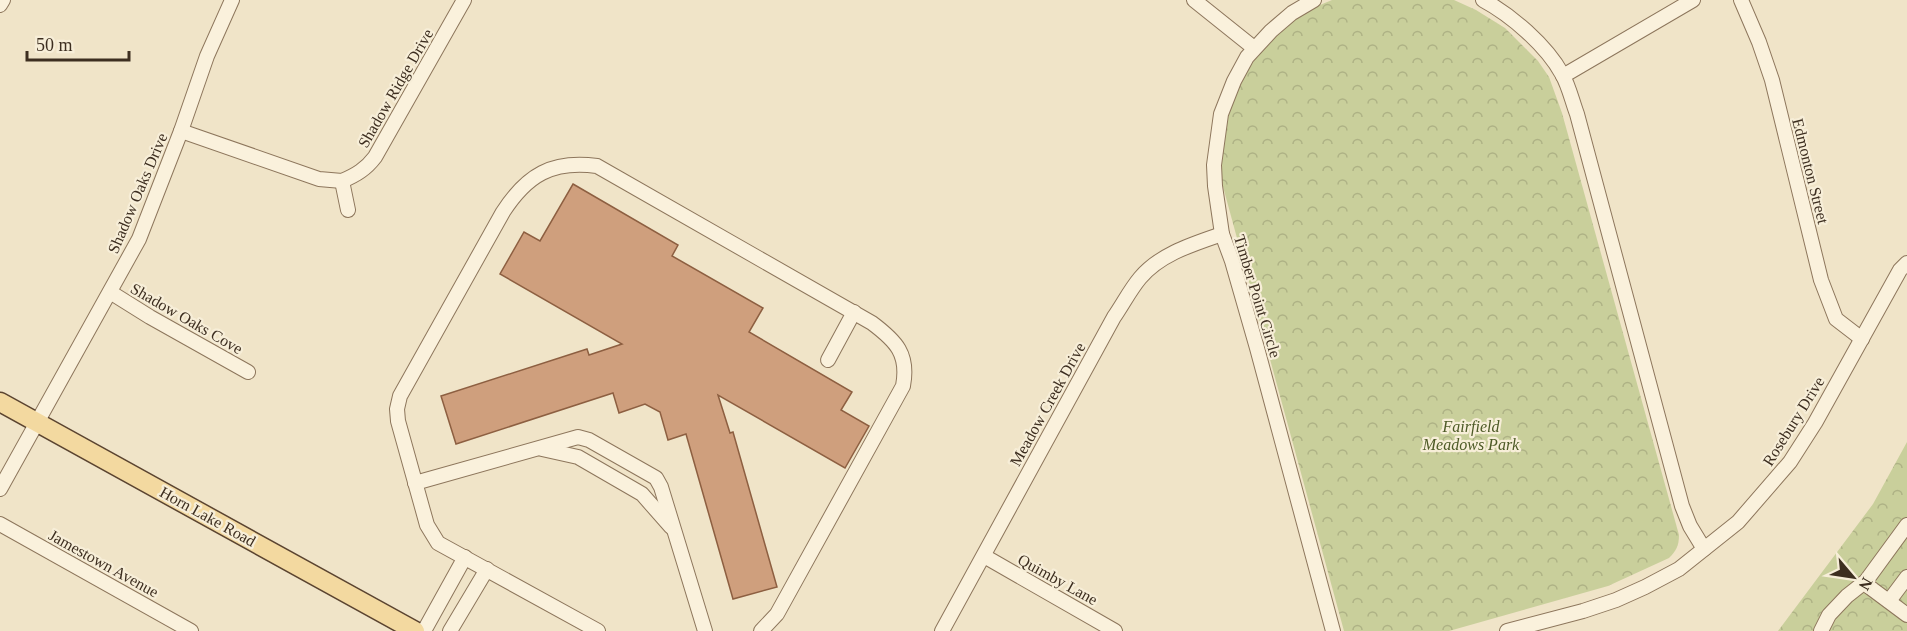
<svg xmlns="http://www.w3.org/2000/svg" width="1907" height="631" font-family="'Times New Roman',serif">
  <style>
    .park { fill: url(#park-crowns) }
    .building { fill: #cf9f7d; stroke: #8d5f41; stroke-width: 1.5 }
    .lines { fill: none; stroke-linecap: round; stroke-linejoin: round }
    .minor-casing { stroke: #8d765c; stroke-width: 16 }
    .major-casing { stroke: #5b4430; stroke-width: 21 }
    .minor { stroke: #faf1dc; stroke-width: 14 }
    .major { stroke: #f3d9a0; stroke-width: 18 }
    .labels { text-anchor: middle; stroke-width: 4.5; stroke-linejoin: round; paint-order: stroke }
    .street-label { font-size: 16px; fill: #3d2e20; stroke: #f7eed8 }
    .park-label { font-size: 16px; font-style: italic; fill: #4d5a26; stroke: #f7eed8 }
  </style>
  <defs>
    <pattern id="park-crowns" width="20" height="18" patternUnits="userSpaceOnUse" patternTransform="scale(1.5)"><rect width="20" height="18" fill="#c9cf9b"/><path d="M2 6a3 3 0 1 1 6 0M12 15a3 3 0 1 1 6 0" fill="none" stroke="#aeb285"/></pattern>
  </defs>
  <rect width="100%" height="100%" fill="#f0e4c8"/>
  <g class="park">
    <path d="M1332 0H1454L1476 10 1505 28 1538 61 1549 77 1562 113 1679 535C1679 546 1676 551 1669 558L1608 586 1449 631H1344L1222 183C1215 104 1256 30 1332 0Z"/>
    <polygon points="1907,442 1907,631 1778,631 1873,504"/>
  </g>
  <polygon class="building" points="573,184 678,245 672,256 763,308 749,332 852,392 841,410 869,426 845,468 718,395 730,433 733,432 777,587 733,599 686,434 668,440 660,412 645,404 619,413 613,393 456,444 441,396 587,349 589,355 622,344 500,274 524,232 540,241"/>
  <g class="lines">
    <g class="minor-casing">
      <g id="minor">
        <polyline points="1194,0 1254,48"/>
        <polyline points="1314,0 1292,13 1271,31 1247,57 1234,81 1221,114 1214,165 1215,186 1222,234 1232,261 1257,348 1333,631"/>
        <path d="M1483 0C1511 15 1546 45 1562 74 1569 86 1572 101 1577 114L1682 506 1690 526 1704 549"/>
        <polyline points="1741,0 1759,42 1772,80 1821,280 1836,319 1862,339"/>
        <polyline points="0,5 3,0"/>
        <polyline points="1563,76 1693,0"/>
        <polyline points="181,131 319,179 342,181"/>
        <path d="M348 210 342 181C356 175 366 169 375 157L464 0"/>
        <polyline points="110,292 150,317 248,372"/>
        <polyline points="828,360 854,312"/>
        <polyline points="542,449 578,457 642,494 671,527"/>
        <polyline points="415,483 578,437 589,440 656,478 661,487 705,631"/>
        <polyline points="0,489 139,239 181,131 207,56 232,0"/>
        <polyline points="0,524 191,631"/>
        <polyline points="984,556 1115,631"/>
        <polyline points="1864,583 1907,615"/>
        <polyline points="1889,601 1907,577"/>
        <polyline points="424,631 465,557"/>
        <polyline points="450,631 487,569"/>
        <path d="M598 631 438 543 427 525 398 421 397 409 400 396 503 212C527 175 552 160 597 166L872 323C896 341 909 354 903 386L777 614 761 631"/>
        <path d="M942 631 1114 317C1123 304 1130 290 1140 278 1160 254 1193 244 1222 234"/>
        <polyline points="1507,631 1583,611 1616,600 1645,587 1679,569 1738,522 1790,462 1815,423 1900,270 1907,263"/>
        <polyline points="1821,631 1829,615 1847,596 1866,581 1907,525"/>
      </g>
    </g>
    <g class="major-casing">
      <polyline id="major" points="0,402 415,631"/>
    </g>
    <use href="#minor" class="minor"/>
    <use href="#major" class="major"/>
  </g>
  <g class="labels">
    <g class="street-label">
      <text transform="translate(395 88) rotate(-60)" y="6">Shadow Ridge Drive</text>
      <text transform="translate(1811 171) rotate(76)" y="6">Edmonton Street</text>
      <text transform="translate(137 193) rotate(-67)" y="6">Shadow Oaks Drive</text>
      <text transform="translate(1258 296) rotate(73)" y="6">Timber Point Circle</text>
      <text transform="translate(187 318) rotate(30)" y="6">Shadow Oaks Cove</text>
      <text transform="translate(1047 404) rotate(-61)" y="6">Meadow Creek Drive</text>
      <text transform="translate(1793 421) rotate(-58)" y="6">Rosebury Drive</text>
      <text transform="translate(208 516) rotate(29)" y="6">Horn Lake Road</text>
      <text transform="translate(104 563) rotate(29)" y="6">Jamestown Avenue</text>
      <text transform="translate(1058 579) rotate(29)" y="6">Quimby Lane</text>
    </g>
    <g class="park-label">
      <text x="1471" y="432">Fairfield<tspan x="1471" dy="18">Meadows Park</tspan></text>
    </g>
  </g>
  <g transform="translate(1853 577) rotate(119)" stroke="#f7eed8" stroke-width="4.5" paint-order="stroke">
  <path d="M0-4.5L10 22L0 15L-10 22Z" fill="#3d2e20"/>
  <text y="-9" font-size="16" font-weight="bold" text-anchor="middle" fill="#3d2e20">N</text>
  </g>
  <path d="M27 51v9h102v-9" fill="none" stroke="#3d2e20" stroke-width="3"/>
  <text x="36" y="51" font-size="18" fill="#3d2e20" stroke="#f7eed8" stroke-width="4.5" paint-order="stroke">50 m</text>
</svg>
